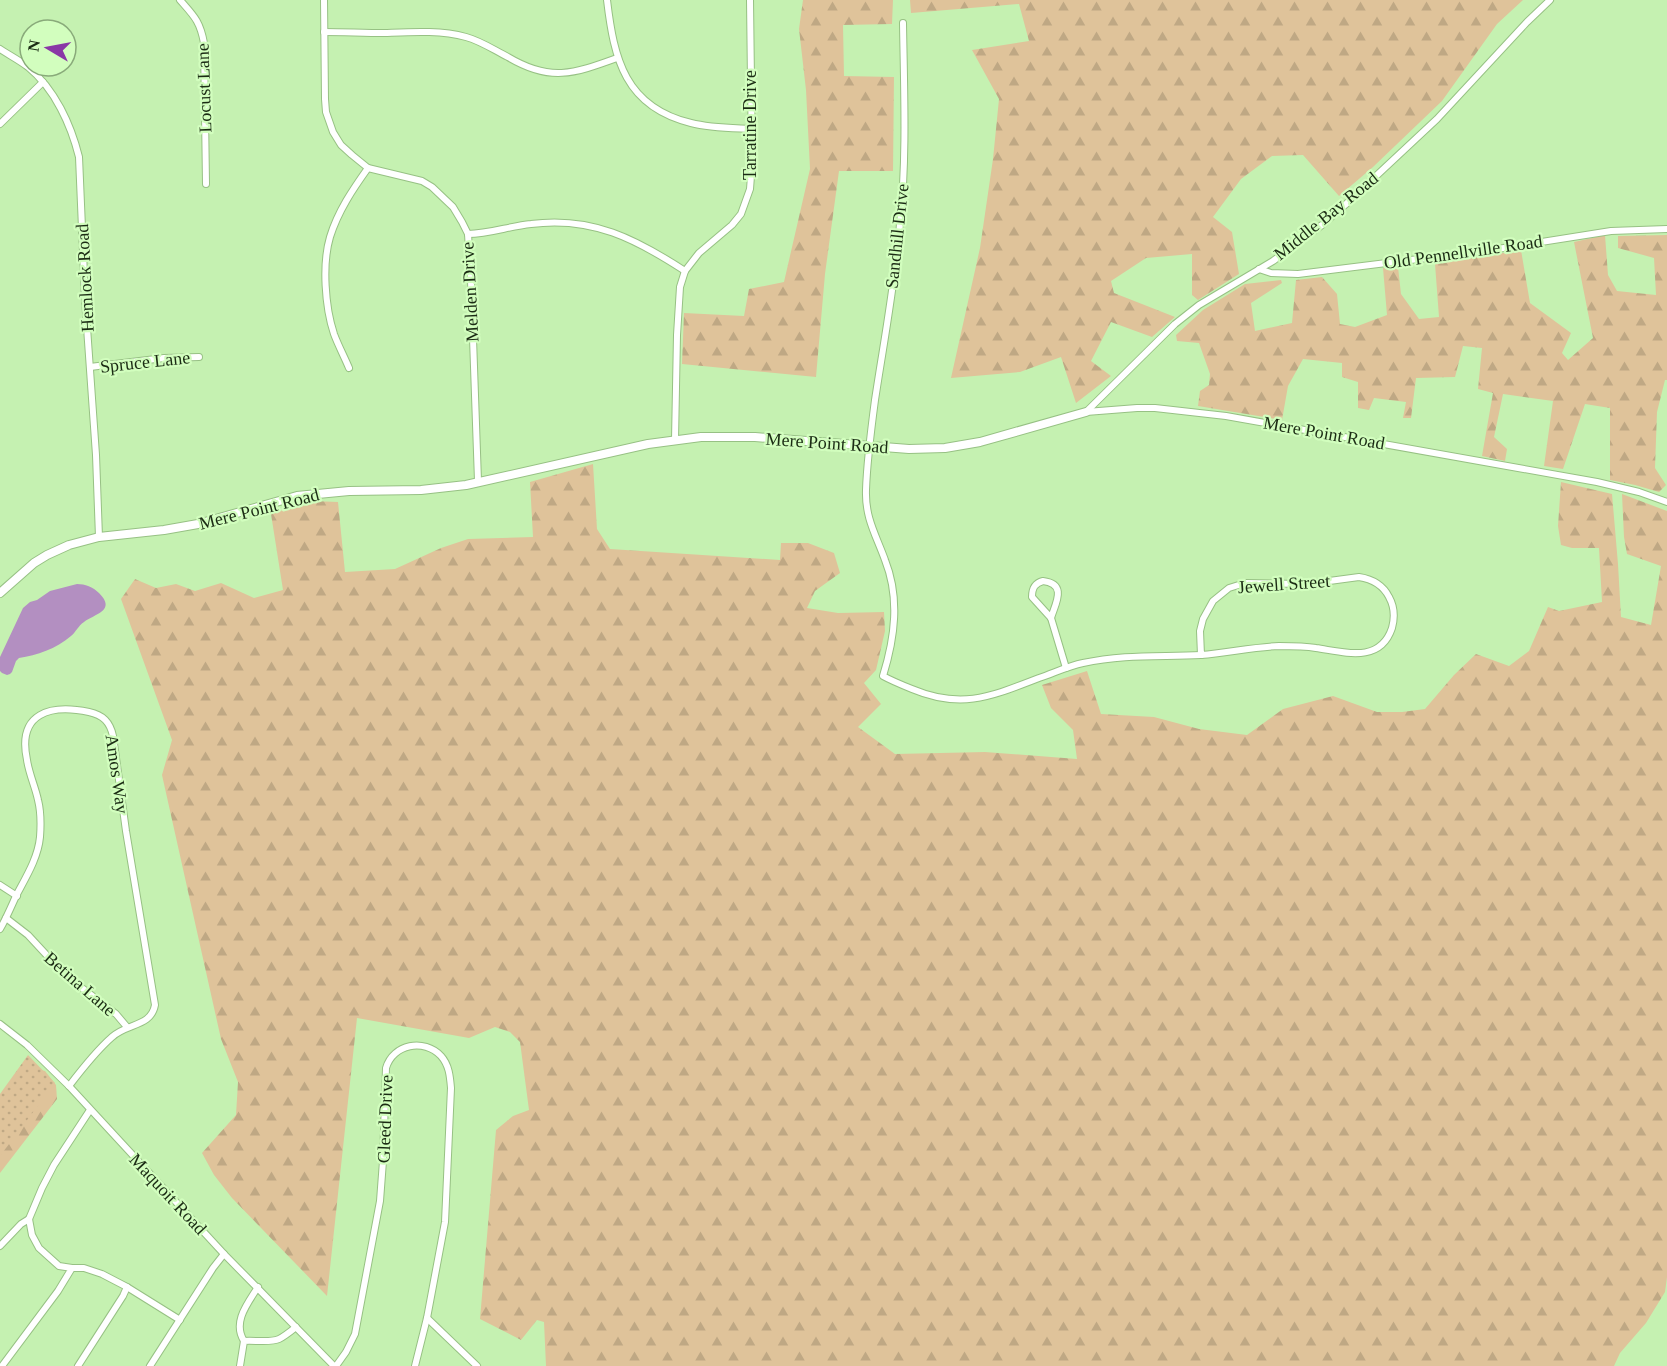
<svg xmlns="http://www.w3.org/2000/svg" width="1667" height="1366" font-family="'Times New Roman',serif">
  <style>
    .forest { fill: url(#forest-firs) }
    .park { fill: url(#park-dots) }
    .water { fill: #b38fc1 }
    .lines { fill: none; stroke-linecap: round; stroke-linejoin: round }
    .minor-casing { stroke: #97c184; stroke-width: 8 }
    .tertiary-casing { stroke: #97c184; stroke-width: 10 }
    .minor { stroke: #fff; stroke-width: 6 }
    .tertiary { stroke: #fff; stroke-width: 8 }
    .labels { text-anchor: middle; stroke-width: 4.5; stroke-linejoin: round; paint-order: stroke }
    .street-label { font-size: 18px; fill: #1b2c14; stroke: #d2febe }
  </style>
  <defs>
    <pattern id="forest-firs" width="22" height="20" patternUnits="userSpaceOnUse" patternTransform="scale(1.5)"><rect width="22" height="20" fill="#dfc39a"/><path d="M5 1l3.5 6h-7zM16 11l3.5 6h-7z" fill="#bfa884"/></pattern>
    <pattern id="park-dots" width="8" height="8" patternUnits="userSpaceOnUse" patternTransform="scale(1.5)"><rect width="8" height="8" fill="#dfc39a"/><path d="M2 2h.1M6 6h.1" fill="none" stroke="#bfa884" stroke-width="1.8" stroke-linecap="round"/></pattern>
  </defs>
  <rect width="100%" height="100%" fill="#c5f1b1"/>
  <g class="forest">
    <polygon points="803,0 893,0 892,24 843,25 844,76 894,77 893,171 839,171 825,274 816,377 682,364 684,313 744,316 749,289 784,282 810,169 806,90 799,29"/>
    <polygon points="910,0 1523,0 1497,24 1442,101 1373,167 1339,196 1303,155 1272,156 1241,179 1213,217 1232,232 1239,274 1198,300 1192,295 1192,254 1146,258 1111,281 1114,293 1175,317 1152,337 1111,322 1091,361 1111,376 1076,403 1061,357 1020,372 951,378 980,248 993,159 999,99 972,50 1029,41 1019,4 911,13"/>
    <polygon points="1605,235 1608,275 1617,291 1656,295 1654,258 1618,248 1618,236 1667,235 1667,380 1665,380 1657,412 1655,468 1666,485 1659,492 1635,485 1610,480 1610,408 1585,404 1563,469 1544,466 1553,401 1503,394 1494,437 1507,449 1505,461 1482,456 1493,393 1478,389 1482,348 1463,346 1455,377 1416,378 1411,418 1403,418 1406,402 1374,398 1369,410 1358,408 1358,382 1342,377 1342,363 1303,359 1288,386 1282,420 1198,406 1200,391 1209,385 1210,374 1199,343 1177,341 1176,335 1203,310 1245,284 1281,280 1282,283 1251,303 1255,331 1292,323 1296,280 1322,277 1337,294 1340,324 1355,327 1387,315 1383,268 1398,267 1401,294 1419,319 1439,317 1435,264 1521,250 1530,303 1571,333 1562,353 1568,360 1593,338 1574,242"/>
    <polygon points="593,464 597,529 610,549 780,560 781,543 808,543 834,553 840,573 815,591 807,608 838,613 884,612 885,631 876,670 864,683 881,704 858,727 895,754 985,752 1077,759 1073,730 1051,708 1042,685 1087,671 1101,714 1154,717 1199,729 1247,735 1283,709 1333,696 1377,712 1402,712 1425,709 1454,675 1476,654 1509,666 1529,651 1548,607 1559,611 1602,602 1599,548 1572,548 1561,545 1558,526 1561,482 1612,494 1618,564 1621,617 1651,625 1661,566 1627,554 1624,537 1622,494 1667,511 1667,1277 1665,1292 1646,1323 1620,1353 1614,1366 546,1366 544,1322 537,1320 521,1340 480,1319 496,1130 513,1116 529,1110 520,1042 510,1032 495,1027 469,1038 357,1018 327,1296 232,1198 214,1175 202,1153 236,1115 238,1082 221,1039 162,775 172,740 121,599 135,579 156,588 176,584 195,591 221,583 254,598 283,590 271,514 312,501 338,502 345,572 395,569 441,548 468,539 533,537 530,482"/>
    <polygon points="37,1069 45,1071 56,1085 57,1099 0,1173 0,1118"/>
  </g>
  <polygon class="park" points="28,1055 55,1083 0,1156 0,1094"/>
  <path class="water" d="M77 584C85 584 93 587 99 593 117 611 94 614 84 622 78 626 76 632 71 636 56 649 37 655 19 658L16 661 12 672 10 674 7 675 2 673 0 671V657L23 608 30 602 37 600 50 591Z"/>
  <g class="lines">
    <g class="minor-casing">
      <g id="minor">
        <path d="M180 0C194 16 200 21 204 43L206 184"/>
        <polyline points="324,0 325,99 326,112 333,132 341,145 352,155 368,168 422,181 432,187 453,207 462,222 468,234 471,281 478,481"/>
        <path d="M607 0C614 59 625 107 691 123 710 128 731 128 751 129"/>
        <path d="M903 23C904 90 907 157 900 224 895 283 884 341 875 400 871 430 867 460 866 490 865 518 876 535 885 560 900 598 895 637 883 676 892 681 902 685 912 689 962 710 992 696 1039 678 1054 673 1068 666 1083 663 1124 654 1160 657 1201 655"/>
        <path d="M324 32C344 32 364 33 384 33 411 32 440 30 466 37 481 41 494 50 508 57 550 82 573 74 617 58"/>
        <path d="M0 49C9 55 19 60 28 67 55 89 71 125 79 157L85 299 96 455 99 537"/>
        <polyline points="0,124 43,82"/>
        <path d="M468 234C489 234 510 226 531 224 592 216 636 239 685 271"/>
        <polyline points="1259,269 1271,273 1298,274 1491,250 1611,231 1667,229"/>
        <polyline points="90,367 164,358 199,357"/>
        <path d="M349 368C344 356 338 345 334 334 325 307 322 264 330 237 338 211 353 189 368 168"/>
        <polyline points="1086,412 1175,324 1199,305 1273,261 1322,225 1345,205 1437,119 1527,22 1550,0"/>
        <polyline points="1086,412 1137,408 1155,408 1226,416 1597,482 1639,492 1667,502"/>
        <polyline points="675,440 677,335 680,287 685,271 699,253 732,225 741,214 750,189 752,163 750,0"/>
        <path d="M1359 577C1372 579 1383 585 1389 597 1394 606 1395 617 1392 628 1380 664 1344 652 1316 648 1304 646 1291 646 1279 646 1253 647 1227 653 1201 655L1200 631 1203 619 1213 601 1229 588 1245 583 1307 584Z"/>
        <path d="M1043 581C1068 584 1055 604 1051 618L1032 597C1032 588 1035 583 1043 581Z"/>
        <polyline points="1051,618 1066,668"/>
        <polyline points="0,885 17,896"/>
        <polyline points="6,918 28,935 66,976 116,1014 127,1027"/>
        <path d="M0 929C6 919 11 907 16 896 26 877 38 858 40 837 41 824 41 812 38 800 35 786 29 774 27 760 17 713 50 704 89 712 103 715 110 722 113 736L126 831 155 1005C151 1027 127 1023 112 1037 96 1051 82 1069 69 1086"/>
        <polyline points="0,1024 27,1045 69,1086 224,1254 334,1366"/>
        <polyline points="0,1246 21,1224 29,1219"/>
        <polyline points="72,1268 84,1268 102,1274 127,1287 180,1320"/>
        <polyline points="427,1318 477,1366"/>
        <path d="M244 1341C232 1322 248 1303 258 1287"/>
        <polyline points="2,1366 58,1291 72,1268 59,1266 39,1248 32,1235 29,1219 42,1188 54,1165 90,1110"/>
        <polyline points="78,1366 123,1296 127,1287"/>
        <polyline points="150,1366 213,1268 224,1254"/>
        <path d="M240 1366 244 1341C254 1340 271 1343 279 1339 285 1336 291 1331 296 1327"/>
        <path d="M336 1366 346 1352 355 1334 380 1201 383 1161 386 1068C393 1044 424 1038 441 1056 449 1065 450 1076 451 1088L445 1222 427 1318 415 1366"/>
      </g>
    </g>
    <g class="tertiary-casing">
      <polyline id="tertiary" points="0,593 34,563 47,555 69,545 99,537 164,530 198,524 297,496 349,491 421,490 466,485 648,444 701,437 755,437 909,449 945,448 980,442 1086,412"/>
    </g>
    <use href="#minor" class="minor"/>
    <use href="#tertiary" class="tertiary"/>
  </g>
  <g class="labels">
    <g class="street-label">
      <text transform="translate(204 88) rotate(-92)" y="6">Locust Lane</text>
      <text transform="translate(750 125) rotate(-90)" y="6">Tarratine Drive</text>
      <text transform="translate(1326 216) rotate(-39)" y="6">Middle Bay Road</text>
      <text transform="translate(897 236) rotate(-84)" y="6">Sandhill Drive</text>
      <text transform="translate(1463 252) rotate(-8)" y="6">Old Pennellville Road</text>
      <text transform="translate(85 278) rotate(-93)" y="6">Hemlock Road</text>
      <text transform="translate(470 292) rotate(-93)" y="6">Melden Drive</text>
      <text transform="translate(145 362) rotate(-6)" y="6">Spruce Lane</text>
      <text transform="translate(1324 433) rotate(10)" y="6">Mere Point Road</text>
      <text transform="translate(827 443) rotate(4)" y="6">Mere Point Road</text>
      <text transform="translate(259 509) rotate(-14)" y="6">Mere Point Road</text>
      <text transform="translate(1284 584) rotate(-4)" y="6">Jewell Street</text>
      <text transform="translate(117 774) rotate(82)" y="6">Amos Way</text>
      <text transform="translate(80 984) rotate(41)" y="6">Betina Lane</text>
      <text transform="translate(385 1119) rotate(-88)" y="6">Gleed Drive</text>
      <text transform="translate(168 1194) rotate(47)" y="6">Maquoit Road</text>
    </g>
  </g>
  <g transform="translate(48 48) rotate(280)"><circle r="28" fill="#d2febe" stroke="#89aa7a" stroke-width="1.5"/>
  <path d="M0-4.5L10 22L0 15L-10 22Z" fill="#8a38a6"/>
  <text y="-9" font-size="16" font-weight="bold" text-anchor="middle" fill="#1b2c14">N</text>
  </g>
</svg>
